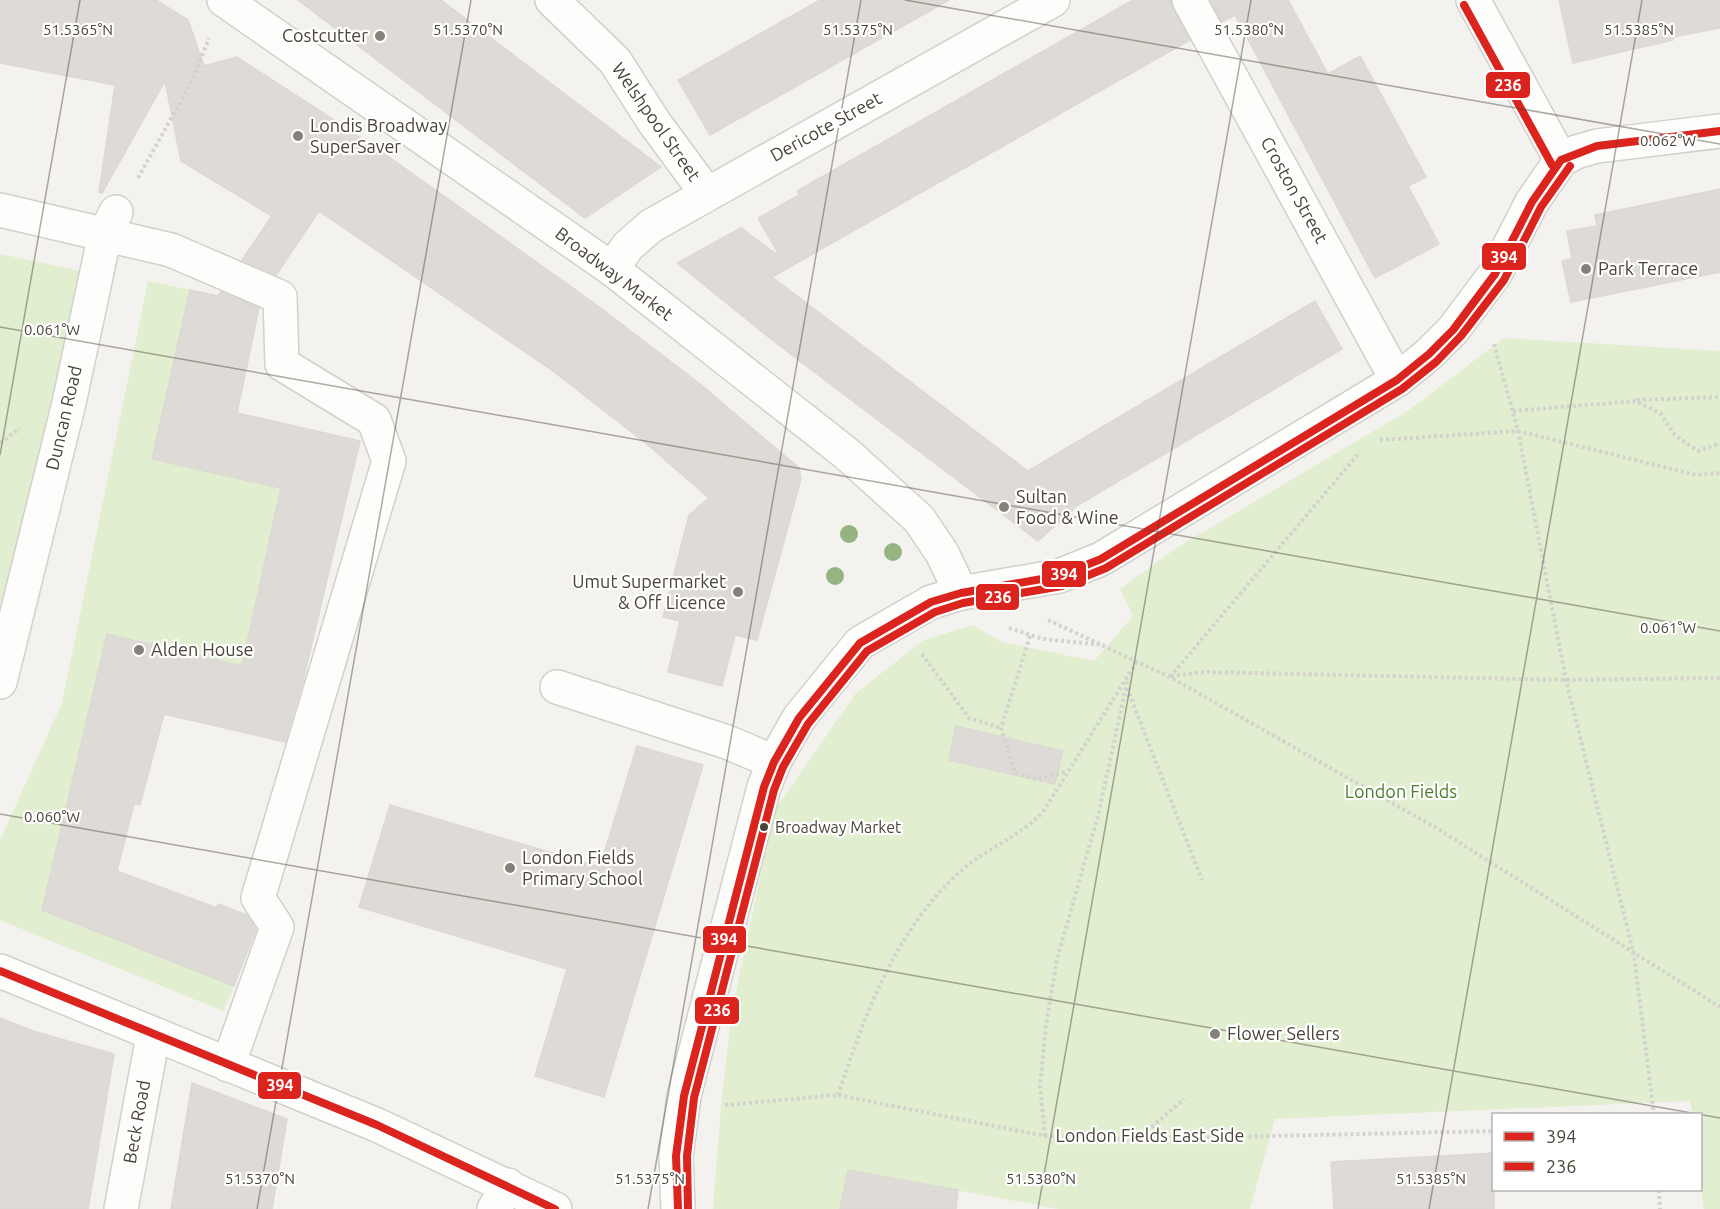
<svg xmlns="http://www.w3.org/2000/svg" width="1720" height="1209" font-family="Ubuntu,sans-serif">
  <style>
    .green { fill: #e1eecf }
    .building { fill: #dedbd6; stroke: #dcd9d4; stroke-width: 1.5 }
    .lines { fill: none; stroke-linecap: round; stroke-linejoin: round }
    .minor-casing { stroke: #d2d0cb; stroke-width: 36 }
    .path { stroke: #d3d2cc; stroke-width: 4; stroke-dasharray: 3 3; stroke-linecap: butt }
    .minor { stroke: #fdfdfc; stroke-width: 33 }
    .bus-1-casing { stroke: #fff; stroke-width: 12 }
    .bus-2-casing { stroke: #fff; stroke-width: 12 }
    .bus-1 { stroke: #dc241f; stroke-width: 8 }
    .bus-2 { stroke: #dc241f; stroke-width: 8 }
    .tree { fill: #96b382 }
    .ticks { fill: none; stroke: #4b4439; stroke-width: 1.5; stroke-opacity: 0.45 }
    .poi-dot { fill: #868178; stroke: #fff; stroke-width: 2 }
    .bus-dot { fill: #4b4439; stroke: #fff; stroke-width: 2 }
    .labels { text-anchor: middle; stroke-width: 4.5; stroke-linejoin: round; paint-order: stroke }
    .bus-label { font-size: 16px; fill: #4b4439; stroke: #fff; text-anchor: start }
    .poi-label { font-size: 18px; fill: #4b4439; stroke: #fff; text-anchor: start }
    .street-label { font-size: 18px; fill: #4b4439; stroke: #fff }
    .park-label { font-size: 18px; fill: #4a7f2a; stroke: #fff }
    .ticks-label { font-size: 15px; text-anchor: middle; fill: #4b4439; stroke: #fff; stroke-width: 4.5; stroke-linejoin: round; paint-order: stroke }
    .line-badge { stroke: #fff; stroke-width: 2 }
    .badge-label { font-size: 16px; text-anchor: middle; font-weight: bold; fill: #fff }
  </style>
  <rect width="100%" height="100%" fill="#f4f2ee"/>
  <g class="green">
    <polygon points="0,254 80,271 28,519 0,623"/>
    <polygon points="148,281 190,290 153,458 281,488 242,666 107,634 42,910 234,986 223,1011 0,920 0,840 62,703"/>
    <polygon points="1504,338 1720,351 1720,1209 1704,1209 1700,1182 1700,1114 1692,1114 1690,1101 1275,1119 1250,1209 1059,1209 848,1170 840,1209 713,1209 721,1107 731,1016 774,811 856,693 924,640 973,625 1002,642 1094,661 1133,616 1120,589 1178,547 1409,410"/>
  </g>
  <g class="building">
    <polygon points="0,0 156,0 188,20 204,66 237,57 368,142 598,306 700,384 799,468 801,479 757,640 735,635 722,686 668,672 680,621 663,617 689,515 709,498 648,445 553,371 319,211 276,275 242,260 272,216 181,161 165,81 102,193 99,192 115,85 0,63"/>
    <polygon points="298,0 441,0 661,167 585,218"/>
    <polygon points="820,0 949,0 710,135 678,80"/>
    <polygon points="1133,0 1170,0 1190,40 772,277 1028,471 1315,301 1342,349 1078,505 1038,541 776,343 677,263 741,228 780,257 758,218 799,195 797,191"/>
    <polygon points="1210,0 1288,0 1328,74 1360,56 1426,177 1408,186 1439,244 1375,278 1235,15 1222,22"/>
    <polygon points="1559,0 1720,0 1720,28 1673,37 1673,40 1573,63"/>
    <polygon points="1720,189 1720,272 1571,302 1562,261 1572,259 1567,231 1597,226 1595,215"/>
    <polygon points="190,290 218,296 221,292 259,308 237,413 360,441 303,681 285,742 164,714 140,805 134,804 117,871 217,908 218,904 247,915 256,929 234,986 42,910 107,634 242,666 281,488 152,459"/>
    <polygon points="956,726 1063,751 1055,784 949,760"/>
    <polygon points="637,746 703,765 604,1097 535,1076 567,969 359,907 390,805 600,867"/>
    <polygon points="0,1018 33,1031 114,1054 88,1209 0,1209"/>
    <polygon points="192,1083 287,1119 272,1209 171,1209"/>
    <polygon points="1494,1153 1494,1209 1334,1209 1331,1162"/>
    <polygon points="848,1170 958,1190 956,1209 840,1209"/>
  </g>
  <g class="lines">
    <g class="minor-casing">
      <g id="minor">
        <polyline points="224,0 612,269 847,454 919,519 942,553 961,593"/>
        <polyline points="552,0 615,61 654,122 707,194"/>
        <polyline points="1189,0 1397,380"/>
        <polyline points="1473,0 1561,160"/>
        <polyline points="0,210 171,250 280,297 282,364 374,420 389,461 258,898 277,927 228,1065"/>
        <polyline points="612,269 628,246 651,226 1053,0"/>
        <polyline points="0,682 69,403 105,234 116,212"/>
        <polyline points="557,687 727,742 774,762"/>
        <polyline points="0,971 377,1125 555,1209"/>
        <polyline points="121,1209 153,1036"/>
        <polyline points="494,1209 508,1185"/>
        <polyline points="678,1209 676,1156 684,1096 764,787 774,762 799,718 860,643 931,602 961,593 1059,576 1101,559 1397,380 1429,354 1453,330 1495,274 1532,202 1561,160 1576,152 1597,146 1720,131"/>
      </g>
    </g>
    <g class="path">
      <polyline points="138,178 193,79 209,38"/>
      <polyline points="1494,344 1518,431 1566,680 1634,955 1654,1114"/>
      <polyline points="1637,400 1720,397"/>
      <polyline points="1513,411 1635,401 1660,413 1675,435 1698,451 1720,443"/>
      <polyline points="1380,440 1518,431 1696,475 1720,473"/>
      <polyline points="0,443 20,428"/>
      <polyline points="1048,620 1170,677 1438,829 1720,1007"/>
      <polyline points="1009,628 1043,639 1104,645"/>
      <polyline points="1030,636 1001,728 1015,773 1037,779 1068,771"/>
      <polyline points="922,654 969,718 1001,728"/>
      <polyline points="1171,676 1207,672 1566,680 1720,678"/>
      <polyline points="1170,677 1360,452"/>
      <polyline points="1127,688 1202,880"/>
      <path d="M838 1095C865 1014 896 928 962 870 987 848 1019 837 1043 812L1137 661"/>
      <polyline points="725,1105 838,1095 1045,1136 1137,1139 1494,1131"/>
      <polyline points="1045,1136 1040,1086 1046,1025 1057,959 1098,816 1128,678"/>
      <polyline points="1138,1139 1184,1099"/>
      <polyline points="1659,1190 1660,1209"/>
    </g>
    <use href="#minor" class="minor"/>
    <g class="bus-1-casing">
      <g id="bus-1">
        <polyline points="0,971 377,1125 555,1209"/>
        <polyline points="678,1209 676,1156 684,1096 764,787 774,762 799,718 860,643 931,602 961,593 1059,576 1101,559 1397,380 1429,354 1453,330 1495,274 1532,202 1561,160 1597,146 1720,131"/>
      </g>
    </g>
    <g class="bus-2-casing">
      <g id="bus-2">
        <polyline points="1464,5 1552,165"/>
        <polyline points="688,1209 687,1156 694,1098 774,790 783,767 808,724 867,651 935,612 963,603 1062,586 1106,568 1402,389 1436,362 1461,336 1504,280 1541,207 1570,166"/>
      </g>
    </g>
    <use href="#bus-1" class="bus-1"/>
    <use href="#bus-2" class="bus-2"/>
  </g>
  <g class="tree">
    <circle cx="849" cy="534" r="9"/>
    <circle cx="893" cy="552" r="9"/>
    <circle cx="835" cy="576" r="9"/>
  </g>
  <path class="ticks" d="M905 0 1720 144M0 327 1720 631M0 455 80 0M0 814 1720 1118M257 1209 471 0M648 1209 861 0M1038 1209 1251 0M1429 1209 1642 0"/>
  <g class="poi-dot">
    <circle cx="380" cy="36" r="6"/>
    <circle cx="298" cy="136" r="6"/>
    <circle cx="1586" cy="269" r="6"/>
    <circle cx="1004" cy="507" r="6"/>
    <circle cx="738" cy="592" r="6"/>
    <circle cx="139" cy="650" r="6"/>
    <circle cx="510" cy="868" r="6"/>
    <circle cx="1215" cy="1034" r="6"/>
  </g>
  <circle class="bus-dot" cx="764" cy="827" r="5"/>
  <g class="labels">
    <g class="bus-label">
      <text x="775" y="833">Broadway Market</text>
    </g>
    <g class="poi-label">
      <text x="368" y="42" text-anchor="end">Costcutter</text>
      <text x="310" y="132">Londis Broadway<tspan x="310" dy="21">SuperSaver</tspan></text>
      <text x="1598" y="275">Park Terrace</text>
      <text x="1016" y="503">Sultan<tspan x="1016" dy="21">Food &amp; Wine</tspan></text>
      <text x="726" y="588" text-anchor="end">Umut Supermarket<tspan x="726" dy="21">&amp; Off Licence</tspan></text>
      <text x="151" y="656">Alden House</text>
      <text x="522" y="864">London Fields<tspan x="522" dy="21">Primary School</tspan></text>
      <text x="1227" y="1040">Flower Sellers</text>
    </g>
    <g class="street-label">
      <text transform="translate(656 122) rotate(55)" y="6">Welshpool Street</text>
      <text transform="translate(826 127) rotate(-29)" y="6">Dericote Street</text>
      <text transform="translate(1294 190) rotate(61)" y="6">Croston Street</text>
      <text transform="translate(614 274) rotate(37)" y="6">Broadway Market</text>
      <text transform="translate(64 418) rotate(-77)" y="6">Duncan Road</text>
      <text transform="translate(137 1122) rotate(-80)" y="6">Beck Road</text>
      <text x="1150" y="1142">London Fields East Side</text>
    </g>
    <g class="park-label">
      <text x="1401" y="798">London Fields</text>
    </g>
  </g>
  <g class="ticks-label">
    <text x="468" y="35">51.5370°N</text>
    <text x="858" y="35">51.5375°N</text>
    <text x="1249" y="35">51.5380°N</text>
    <text x="1639" y="35">51.5385°N</text>
    <text x="78" y="35">51.5365°N</text>
    <text x="1668" y="146">0.062°W</text>
    <text x="52" y="335">0.061°W</text>
    <text x="1668" y="633">0.061°W</text>
    <text x="52" y="822">0.060°W</text>
    <text x="260" y="1184">51.5370°N</text>
    <text x="650" y="1184">51.5375°N</text>
    <text x="1041" y="1184">51.5380°N</text>
    <text x="1431" y="1184">51.5385°N</text>
  </g>
  <g class="line-badge">
    <rect x="1485" y="71" width="46" height="28" rx="6" fill="#dc241f"/>
    <rect x="1481" y="242" width="46" height="29" rx="6" fill="#dc241f"/>
    <rect x="1041" y="560" width="46" height="28" rx="6" fill="#dc241f"/>
    <rect x="975" y="583" width="45" height="28" rx="6" fill="#dc241f"/>
    <rect x="702" y="925" width="45" height="29" rx="6" fill="#dc241f"/>
    <rect x="694" y="996" width="46" height="29" rx="6" fill="#dc241f"/>
    <rect x="257" y="1071" width="45" height="29" rx="6" fill="#dc241f"/>
  </g>
  <g class="badge-label">
    <text x="1508" y="91">236</text>
    <text x="1504" y="263">394</text>
    <text x="1064" y="580">394</text>
    <text x="998" y="603">236</text>
    <text x="724" y="945">394</text>
    <text x="717" y="1016">236</text>
    <text x="280" y="1091">394</text>
  </g>
  <rect x="1492" y="1113" width="210" height="78" fill="#ffffff" stroke="#b7b4b0" stroke-width="1.5"/>
  <rect x="1504" y="1132" width="30" height="9" fill="#dc241f" stroke="#b7b4b0" stroke-width="1.5"/>
  <text x="1546" y="1143" font-size="18" fill="#4b4439">394</text>
  <rect x="1504" y="1162" width="30" height="9" fill="#dc241f" stroke="#b7b4b0" stroke-width="1.5"/>
  <text x="1546" y="1173" font-size="18" fill="#4b4439">236</text>
</svg>
